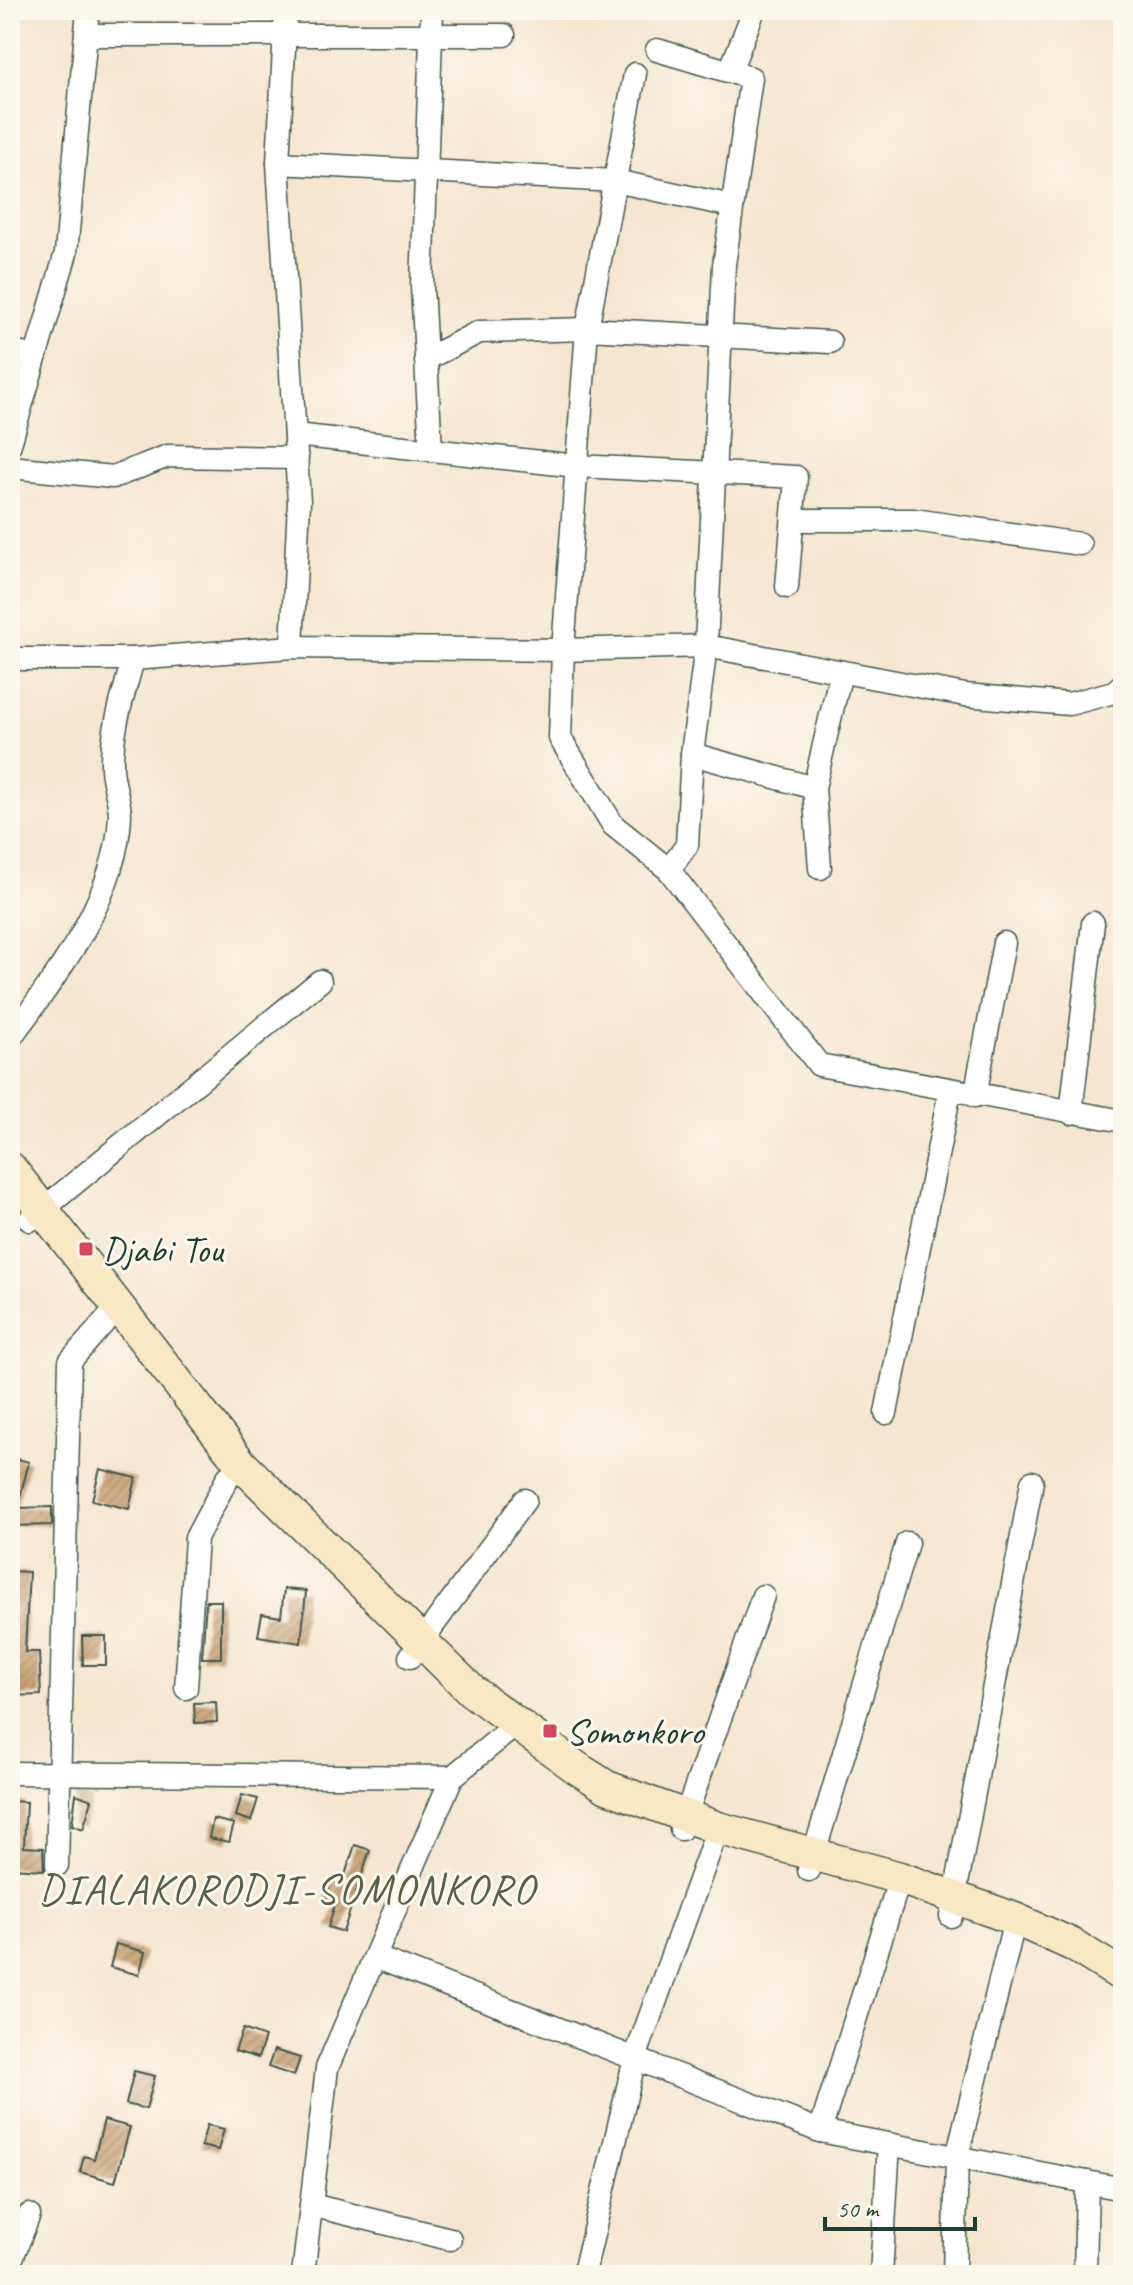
<svg xmlns="http://www.w3.org/2000/svg" width="1133" height="2285" font-family="Caveat,sans-serif">
  <style>
    .building { fill: url(#building-hatch) }
    .lines { fill: none; stroke-linecap: round; stroke-linejoin: round }
    .minor-casing { stroke: #3f564b; stroke-width: 25 }
    .secondary-casing { stroke: #3f564b; stroke-width: 35 }
    .minor { stroke: #fff; stroke-width: 22 }
    .secondary { stroke: #f8e8c3; stroke-width: 32 }
    .poi-dot { fill: #d1495b; stroke: #fbf7ec; stroke-width: 3 }
    .labels { text-anchor: middle; stroke-width: 6; stroke-linejoin: round; paint-order: stroke }
    .poi-label { font-size: 38px; fill: #1f3d34; stroke: #fbf7ec; text-anchor: start }
    .quarter-label { font-size: 42px; letter-spacing: 2px; fill: #595f49; stroke: #fbf7ec }
  </style>
  <defs>
    <pattern id="building-hatch" width="6" height="6" patternUnits="userSpaceOnUse" patternTransform="scale(2)"><rect width="6" height="6" fill="#c69d6f"/><path d="M-1 1l2-2M0 6l6-6M5 7l2-2" fill="none" stroke="#a0815c"/></pattern>
  </defs>
  <rect width="100%" height="100%" fill="#fbf7ec"/>
  <filter id="ink" filterUnits="userSpaceOnUse"><feTurbulence type="fractalNoise" baseFrequency=".0125" numOctaves="2"/><feDisplacementMap in="SourceGraphic" scale="16" xChannelSelector="R" yChannelSelector="G"/><feConvolveMatrix kernelMatrix="1 2 1 2 8 2 1 2 1" color-interpolation-filters="sRGB"/></filter>
  <filter id="wash" filterUnits="userSpaceOnUse"><feTurbulence type="fractalNoise" baseFrequency=".006" numOctaves="4" result="noise"/><feDisplacementMap in="SourceGraphic" scale="32" xChannelSelector="R" yChannelSelector="G"/><feGaussianBlur stdDeviation="1.8" result="paint"/><feColorMatrix in="noise" values="0 0 0 0 0 0 0 0 0 0 0 0 0 0 0 0 0 1.4 0 .05"/><feComposite in="paint" operator="in"/></filter>
  <g filter="url(#wash)">
    <rect width="100%" height="100%" fill="#f5e6cf"/>
    <g id="blocks">
      <g class="building">
        <polygon points="10,1457 29,1462 17,1508 52,1507 52,1525 10,1526"/>
        <polygon points="100,1469 136,1478 129,1509 92,1500"/>
        <polygon points="10,1571 29,1572 25,1652 39,1652 41,1695 12,1696"/>
        <polygon points="284,1589 306,1591 301,1643 258,1636 262,1614 281,1617"/>
        <polygon points="206,1601 221,1601 221,1658 202,1658"/>
        <polygon points="82,1636 106,1636 106,1665 83,1665"/>
        <polygon points="216,1702 217,1722 195,1723 194,1703"/>
        <polygon points="76,1794 92,1800 83,1829 72,1825"/>
        <polygon points="242,1795 258,1799 251,1821 236,1816"/>
        <polygon points="10,1801 26,1802 24,1847 43,1848 44,1870 10,1868"/>
        <polygon points="213,1819 234,1824 229,1842 209,1838"/>
        <polygon points="355,1845 370,1850 343,1932 328,1927 335,1905 324,1901 331,1881 342,1884"/>
        <polygon points="116,1944 145,1952 139,1975 110,1967"/>
        <polygon points="243,2029 265,2037 258,2058 235,2051"/>
        <polygon points="274,2050 300,2058 294,2076 268,2067"/>
        <polygon points="134,2071 155,2076 146,2109 126,2104"/>
        <polygon points="104,2120 130,2127 115,2182 80,2172 84,2156 94,2159"/>
        <polygon points="207,2125 224,2129 218,2150 201,2146"/>
      </g>
    </g>
  </g>
  <g filter="url(#ink)">
    <use href="#blocks" fill-opacity="0" stroke="#3f564b" stroke-width="2"/>
    <g class="lines">
      <g class="minor-casing">
        <g id="minor">
          <polyline points="286,10 278,163 299,502 292,647"/>
          <polyline points="86,35 504,35"/>
          <polyline points="657,50 751,78 724,265 706,646 692,754 687,845 669,870"/>
          <polyline points="730,71 754,10"/>
          <polyline points="635,74 587,329 563,650 706,646 965,695 1069,704 1114,692 1123,684"/>
          <polyline points="278,163 615,181 732,206"/>
          <polyline points="10,352 35,356"/>
          <polyline points="426,359 479,332 587,329 830,342"/>
          <polyline points="295,435 577,466 796,477 787,587"/>
          <polyline points="10,444 66,253 88,10"/>
          <polyline points="431,450 422,286 432,10"/>
          <polyline points="10,467 113,477 168,456 297,458"/>
          <polyline points="793,520 914,520 1080,544"/>
          <polyline points="10,659 133,659 292,647 563,650 560,738 613,825 669,870 819,1065 1123,1121"/>
          <polyline points="692,754 814,788"/>
          <polyline points="820,868 814,788 841,672"/>
          <path d="M10 1038C57 975 117 898 120 815 120 799 112 783 112 767 111 730 124 694 133 659"/>
          <polyline points="975,1096 1004,943"/>
          <polyline points="1071,1113 1093,923"/>
          <polyline points="30,1220 320,981"/>
          <polyline points="886,1413 950,1091"/>
          <polyline points="410,1657 525,1500"/>
          <polyline points="186,1688 196,1538 228,1477 242,1465"/>
          <polyline points="10,1773 452,1777"/>
          <polyline points="681,1829 763,1596"/>
          <polyline points="57,1865 70,1361 117,1308"/>
          <polyline points="809,1870 907,1543"/>
          <polyline points="951,1916 1032,1482"/>
          <polyline points="375,1957 820,2131 1123,2189"/>
          <polyline points="820,2131 900,1878"/>
          <polyline points="311,2205 450,2239"/>
          <polyline points="10,2263 29,2215"/>
          <polyline points="585,2268 635,2058 718,1828"/>
          <polyline points="303,2275 327,2068 452,1777 517,1724"/>
          <polyline points="881,2275 889,2144"/>
          <polyline points="954,2275 957,2157 1015,1919"/>
          <polyline points="1085,2275 1087,2182"/>
        </g>
      </g>
      <g class="secondary-casing">
        <polyline id="secondary" points="10,1168 242,1465 472,1691 577,1768 607,1787 718,1828 900,1878 1015,1919 1073,1945 1123,1976"/>
      </g>
      <use href="#minor" class="minor"/>
      <use href="#secondary" class="secondary"/>
    </g>
  </g>
  <g class="poi-dot">
    <rect x="78" y="1241" width="16" height="16" rx="4"/>
    <rect x="542" y="1723" width="16" height="16" rx="4"/>
  </g>
  <g class="labels">
    <g class="poi-label">
      <text x="102" y="1262">Djabi Tou</text>
      <text x="566" y="1744">Somonkoro</text>
    </g>
    <g class="quarter-label">
      <text x="287" y="1903">DIALAKORODJI-SOMONKORO</text>
    </g>
  </g>
  <rect width="1133" height="2285" fill="none" stroke="#fbf7ec" stroke-width="40"/>
  <path d="M825 2217v12h150v-12" fill="none" stroke="#1f3d34" stroke-width="4"/>
  <text x="837" y="2217" font-size="24" fill="#1f3d34" stroke="#fbf7ec" stroke-width="6" paint-order="stroke">50 m</text>
</svg>
